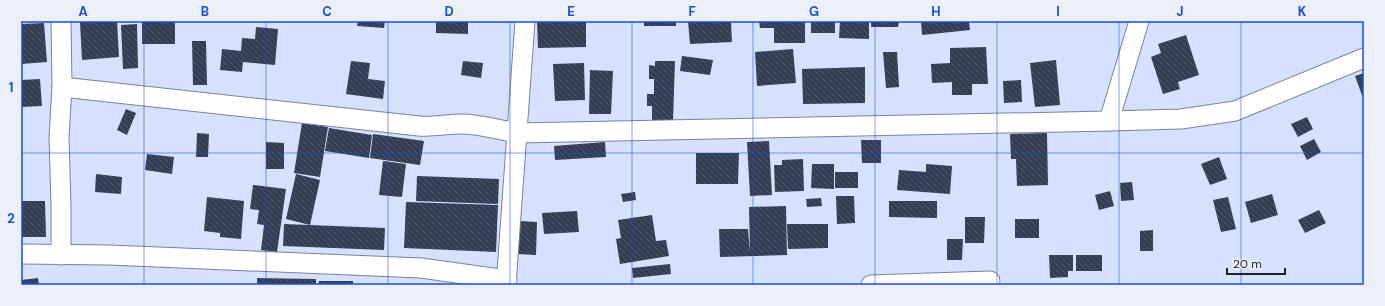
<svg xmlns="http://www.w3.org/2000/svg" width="1385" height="306" font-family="'DM Sans',sans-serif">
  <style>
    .building { fill: url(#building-back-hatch) }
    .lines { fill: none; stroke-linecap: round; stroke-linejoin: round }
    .minor-casing { stroke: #78839d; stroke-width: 21 }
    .minor { stroke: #fff; stroke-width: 19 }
    .grid { fill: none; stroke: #1d4ed8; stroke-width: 1; stroke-opacity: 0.55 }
    .neatline { fill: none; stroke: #1d4ed8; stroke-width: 1.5 }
    .grid-label { font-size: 13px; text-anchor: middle; font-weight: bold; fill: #1d4ed8 }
  </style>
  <defs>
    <pattern id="building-back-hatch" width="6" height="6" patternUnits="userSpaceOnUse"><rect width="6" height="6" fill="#333d53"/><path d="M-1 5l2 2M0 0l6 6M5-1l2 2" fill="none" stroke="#4e5669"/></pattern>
  </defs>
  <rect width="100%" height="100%" fill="#d5e1fe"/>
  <g class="building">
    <polygon points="93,21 117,21 119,57 82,60 80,22"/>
    <rect x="142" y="21" width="33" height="23"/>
    <polygon points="358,21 385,21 384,28 357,26"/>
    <polygon points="436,21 468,21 468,34 436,33"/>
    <polygon points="537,21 586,21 586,47 538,48"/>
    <rect x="644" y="21" width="32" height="5"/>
    <polygon points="688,21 731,21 732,42 690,44"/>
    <polygon points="759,21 805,21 805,43 774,43 774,28 760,28"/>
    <rect x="811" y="21" width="24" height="12"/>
    <polygon points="840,21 869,21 869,39 839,38"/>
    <polygon points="871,21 899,21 898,27 871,27"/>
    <polygon points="921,21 969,21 970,30 922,35"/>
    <polygon points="44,23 47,62 21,64 21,24"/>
    <polygon points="137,24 138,68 123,69 121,25"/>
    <polygon points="256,27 278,29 275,65 243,62 242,72 220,70 222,49 241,51 242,38 255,39"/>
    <polygon points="1186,35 1199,75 1178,82 1180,89 1163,94 1151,57 1161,53 1158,44"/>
    <polygon points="192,41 206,41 207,85 193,85"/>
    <polygon points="986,47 988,84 972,84 972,95 952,95 952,82 932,83 931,64 950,63 950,48"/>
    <polygon points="793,49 796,83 757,86 755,52"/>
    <polygon points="883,52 897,52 899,87 886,88"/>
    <polygon points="682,56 713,60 710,75 680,71"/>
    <polygon points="1056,60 1060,105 1035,107 1030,63"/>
    <polygon points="351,61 370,63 368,79 385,81 383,99 346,94"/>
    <polygon points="463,61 483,63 481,78 461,75"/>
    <polygon points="655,61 675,61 673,121 652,120 652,106 647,106 647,94 654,94 654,79 649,79 649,65 655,66"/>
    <polygon points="584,63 585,100 555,101 553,64"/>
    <polygon points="865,67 865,103 803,104 802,69"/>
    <polygon points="590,70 613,71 611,114 589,114"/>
    <polygon points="1364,73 1364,101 1355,76"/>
    <polygon points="40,79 42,106 21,107 21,80"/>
    <polygon points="1021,80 1022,102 1004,103 1003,81"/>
    <polygon points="126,109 136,113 127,135 117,130"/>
    <polygon points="1307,117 1313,129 1298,137 1291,124"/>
    <polygon points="302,123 328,127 320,177 294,173"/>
    <polygon points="329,128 372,135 369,158 325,151"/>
    <polygon points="197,133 209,134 208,157 196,157"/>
    <polygon points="1047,133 1048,185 1017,186 1016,159 1011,159 1010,134"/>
    <polygon points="373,134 424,141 420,165 370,158"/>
    <polygon points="1314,139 1321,152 1307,160 1300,146"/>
    <polygon points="861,140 881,140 881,163 862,163"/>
    <polygon points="769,141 772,195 750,196 747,142"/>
    <polygon points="266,142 284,143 284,169 266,169"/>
    <polygon points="605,142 606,157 555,160 554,146"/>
    <polygon points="696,153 739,153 738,184 696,184"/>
    <polygon points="147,154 174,157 172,174 145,170"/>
    <polygon points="1219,157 1227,179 1210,185 1201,164"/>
    <polygon points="803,159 804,191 775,192 774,165 782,165 782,160"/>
    <polygon points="383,161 406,164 402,197 379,195"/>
    <polygon points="812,164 834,164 834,189 811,188"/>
    <polygon points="926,164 952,166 950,194 897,190 899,170 926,172"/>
    <rect x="835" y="172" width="23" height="16"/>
    <polygon points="96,174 122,177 121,194 95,192"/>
    <polygon points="296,174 320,180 310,225 286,219"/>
    <polygon points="417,176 499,179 498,204 416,201"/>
    <polygon points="1132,182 1134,200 1121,201 1120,183"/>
    <polygon points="253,185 286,189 277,252 261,250 264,225 257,224 259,210 250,209"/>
    <polygon points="1110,191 1114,206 1099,210 1095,195"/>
    <polygon points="635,192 636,200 623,202 621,194"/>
    <polygon points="1272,194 1278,215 1251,223 1245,202"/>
    <polygon points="836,196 854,196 855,223 837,224"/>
    <polygon points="207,197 244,201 241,239 220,237 220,233 204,231"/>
    <polygon points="1228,197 1236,229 1221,232 1213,200"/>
    <polygon points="821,198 822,206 807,207 806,199"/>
    <polygon points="21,201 45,201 46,237 22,237"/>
    <polygon points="889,201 937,201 937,218 889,217"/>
    <polygon points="406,202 498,205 496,252 404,248"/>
    <polygon points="786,206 787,255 720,257 719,229 748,229 750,252 749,207"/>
    <polygon points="1319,210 1326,223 1305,233 1298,220"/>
    <polygon points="577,211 579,232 544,234 542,213"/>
    <polygon points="652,215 656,241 666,240 669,256 620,264 616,239 621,238 618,220"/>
    <polygon points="965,217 985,217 984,243 965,243"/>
    <rect x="1015" y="219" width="24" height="19"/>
    <polygon points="520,221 537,222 536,255 518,254"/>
    <polygon points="284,224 385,228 384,250 283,246"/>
    <polygon points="787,224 828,224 828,248 788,249"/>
    <polygon points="1153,230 1153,251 1140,251 1140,231"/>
    <polygon points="947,239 963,239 962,260 947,260"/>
    <polygon points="1049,255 1073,255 1073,271 1068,271 1068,277 1050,278"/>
    <rect x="1076" y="255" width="26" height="16"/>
    <polygon points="670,264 671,274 633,278 632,268"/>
    <polygon points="38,278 39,285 21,285 21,280"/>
    <polygon points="257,278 316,279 316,285 257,285"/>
    <polygon points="319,281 353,281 353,285 318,285"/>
  </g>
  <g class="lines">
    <g class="minor-casing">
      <g id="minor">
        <path d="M62 87 419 126C434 127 447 124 461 124 480 124 499 130 517 133L1109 121 1181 119 1235 111 1364 58"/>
        <polyline points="1109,121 1139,21"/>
        <polyline points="21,254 109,255 421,268 507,280"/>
        <polyline points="61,255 61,205 59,137 62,87 61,21"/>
        <polyline points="506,285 525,21"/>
        <polyline points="871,285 990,281"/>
      </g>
    </g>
    <use href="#minor" class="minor"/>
  </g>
  <path class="grid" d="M144 21V285M266 21V285M388 21V285M510 21V285M632 21V285M753 21V285M875 21V285M997 21V285M1119 21V285M1241 21V285M21 153H1364"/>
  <rect width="1385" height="306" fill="none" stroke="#eaeffa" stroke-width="44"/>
  <path d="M1227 268v6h58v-6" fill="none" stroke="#1a1f29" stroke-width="2"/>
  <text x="1233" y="268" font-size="12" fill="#1a1f29" stroke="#eaeffa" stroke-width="3" paint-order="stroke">20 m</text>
  <rect x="22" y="22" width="1341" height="262" class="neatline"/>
  <g class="grid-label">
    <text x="83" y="16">A</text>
    <text x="205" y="16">B</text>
    <text x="327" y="16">C</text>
    <text x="449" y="16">D</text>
    <text x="571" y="16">E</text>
    <text x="692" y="16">F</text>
    <text x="814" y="16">G</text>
    <text x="936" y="16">H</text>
    <text x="1058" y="16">I</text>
    <text x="1180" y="16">J</text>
    <text x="1302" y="16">K</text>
    <text x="11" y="92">1</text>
    <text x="11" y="223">2</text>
  </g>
</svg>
